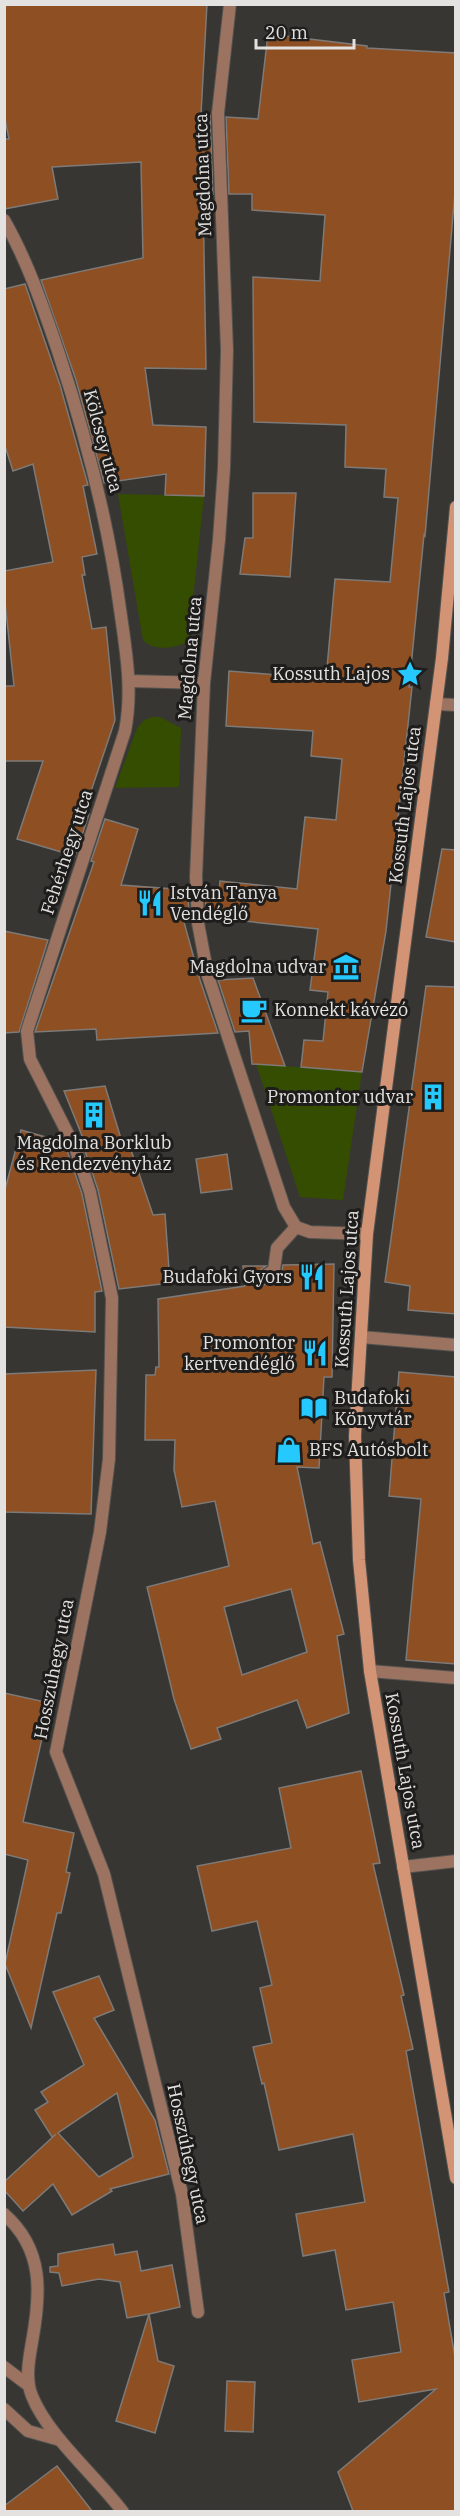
<svg xmlns="http://www.w3.org/2000/svg" width="460" height="2516" font-family="'IBM Plex Serif',serif">
  <style>
    .green { fill: #354d01 }
    .building { fill: #8e4f22; stroke: #7d7a78; stroke-width: 1.5; fill-rule: evenodd }
    .lines { fill: none; stroke-linecap: round; stroke-linejoin: round }
    .service-casing { stroke: #53524f; stroke-width: 14 }
    .minor-casing { stroke: #53524f; stroke-width: 14 }
    .secondary-casing { stroke: #53524f; stroke-width: 14 }
    .service { stroke: #9b7360; stroke-width: 12 }
    .minor { stroke: #9b7360; stroke-width: 12 }
    .secondary { stroke: #d39476; stroke-width: 12 }
    .labels { text-anchor: middle; stroke-width: 6; stroke-linejoin: round; paint-order: stroke }
    .street-label { font-size: 18px; fill: #e3e2e0; stroke: #1e1d1c }
    .poi-label { font-size: 18px; fill: #e3e2e0; stroke: #1e1d1c; text-anchor: end }
  </style>
  <rect width="100%" height="100%" fill="#373633"/>
  <g class="green">
    <path d="M118 494 204 496 189 637 187 642C175 649 152 651 143 640Z"/>
    <polygon points="152,717 160,717 181,728 179,787 115,788 137,728 144,720"/>
    <polygon points="256,1064 362,1072 343,1200 300,1197"/>
  </g>
  <g class="building">
    <polygon points="4,4 207,4 201,114 210,115 213,194 203,193 206,369 145,368 153,425 206,427 204,496 165,495 166,474 104,483 76,380 41,280 143,258 141,162 52,167 58,199 4,209 4,139 9,139 4,114"/>
    <polygon points="268,34 367,46 367,48 456,53 456,181 425,536 424,535 409,687 412,687 386,931 362,1072 301,1067 304,1040 323,1041 328,992 310,990 318,929 206,917 205,892 219,893 220,881 297,889 305,817 336,820 342,759 311,756 313,731 226,726 229,671 326,679 335,579 390,582 398,498 384,497 386,469 345,467 346,425 254,422 253,277 320,281 325,215 252,210 252,194 229,194 226,117 258,119"/>
    <polygon points="25,284 60,385 88,485 83,486 97,554 82,557 85,575 82,575 92,629 106,627 115,720 84,812 89,814 75,856 17,839 43,761 4,761 4,686 14,686 4,593 4,571 53,562 33,464 13,471 4,443 4,289"/>
    <polygon points="253,493 296,493 290,577 240,574 245,538 253,538"/>
    <polygon points="105,819 138,829 121,885 188,890 189,916 182,915 200,980 218,1033 97,1040 96,1029 35,1032 94,862 91,861"/>
    <polygon points="442,849 456,850 456,942 426,937"/>
    <polygon points="4,931 48,940 19,1032 4,1033"/>
    <polygon points="253,978 272,1030 285,1066 252,1064 249,1031 235,1032 218,980"/>
    <polygon points="426,986 456,987 456,1314 408,1310 410,1286 385,1282"/>
    <polygon points="105,1086 122,1142 128,1141 153,1215 165,1214 170,1283 119,1289 98,1190 84,1148 87,1148 64,1091"/>
    <polygon points="21,1130 63,1142 68,1153 82,1194 102,1291 95,1292 95,1332 4,1327 4,1193"/>
    <polygon points="227,1154 232,1189 201,1193 196,1159"/>
    <path d="M334 1264 332 1377H324L319 1468 297 1467 313 1544 320 1542 344 1634 337 1636 349 1713 307 1728 297 1700 217 1728 221 1739 191 1749 174 1699 147 1587 229 1566 215 1501 182 1507 174 1470 175 1440H145L146 1375H155L156 1367H159L158 1299 245 1286 243 1266H266L259 1271 256 1277 258 1282 264 1285 281 1275 283 1265ZM291 1589 307 1652 242 1675 224 1607Z"/>
    <polygon points="96,1370 91,1514 4,1512 4,1374"/>
    <polygon points="399,1372 456,1377 456,1664 406,1660 421,1499 389,1496"/>
    <polygon points="4,1693 50,1703 23,1822 74,1833 66,1872 70,1873 61,1913 57,1913 31,2028 5,1964 28,1860 4,1854"/>
    <polygon points="361,1771 380,1863 373,1864 404,1995 401,1996 413,2049 406,2051 449,2292 444,2293 456,2363 456,2511 353,2511 338,2472 436,2389 359,2402 352,2360 401,2352 393,2302 346,2310 335,2250 303,2256 296,2214 365,2202 353,2134 279,2150 264,2083 262,2084 253,2047 272,2043 260,1988 272,1985 257,1921 212,1931 197,1866 291,1848 279,1788"/>
    <path d="M99 1976 114 2010 94 2018 155 2120 169 2174 110 2189 112 2191 72 2215 53 2184 23 2211 4 2190V2182L56 2134 52 2137 35 2110 48 2102 41 2092 84 2065 53 1992ZM117 2093 133 2157 99 2177 58 2133Z"/>
    <polygon points="113,2244 115,2255 137,2251 141,2271 172,2265 180,2307 149,2314 158,2361 174,2366 155,2433 116,2421 149,2314 127,2318 120,2282 99,2279 62,2286 59,2273 50,2272 50,2267 58,2266 58,2254"/>
    <polygon points="227,2381 255,2382 253,2432 225,2431"/>
    <polygon points="57,2466 92,2511 4,2511 4,2506"/>
  </g>
  <g class="lines">
    <g class="service-casing">
      <g id="service">
        <polyline points="264,1277 274,1270 277,1248 296,1227"/>
        <polyline points="370,1671 456,1678"/>
        <polyline points="403,1867 456,1861"/>
        <polyline points="4,2367 28,2385"/>
        <polyline points="4,2409 28,2431 60,2440"/>
      </g>
    </g>
    <g class="minor-casing">
      <g id="minor">
        <polyline points="230,4 218,113 227,350 224,468 219,540 204,683 196,877 198,923 208,976 284,1207 296,1227 310,1232 367,1234"/>
        <path d="M4 220C28 262 43 307 58 351 86 436 108 521 120 609 126 651 133 690 125 731L27 1031 30 1059 76 1150 90 1192 112 1298 109 1459 100 1532 56 1752 104 1874 182 2194 198 2312"/>
        <polyline points="130,681 204,683"/>
        <polyline points="436,704 456,705"/>
        <polyline points="361,1337 456,1345"/>
        <path d="M4 2214C44 2249 41 2293 32 2342 29 2359 25 2379 32 2396 48 2436 96 2476 123 2512"/>
      </g>
    </g>
    <g class="secondary-casing">
      <polyline id="secondary" points="456,507 442,658 367,1234 355,1436 359,1560 370,1671 456,2178"/>
    </g>
    <use href="#service" class="service"/>
    <use href="#minor" class="minor"/>
    <use href="#secondary" class="secondary"/>
  </g>
  <defs>
    <g id="sight-bare" transform="scale(2.07)"><path d="M0-6L1.8-2.2L6-1.7L2.9 1.2L3.7 5.4L0 3.3L-3.7 5.4L-2.9 1.2L-6-1.7L-1.8-2.2Z" fill="#26c9fe" stroke="#1e1d1c" stroke-width="2.5" paint-order="stroke"/></g>
    <g id="restaurant-bare" transform="scale(2.07)"><path d="M-5-6h1v4h1v-4h1v4h1v-4h1v5L-1.5 .5V6h-2V.5L-5-1ZM5-6V6H3V1.5H1.5Q1.5-4 5-6Z" fill="#26c9fe" stroke="#1e1d1c" stroke-width="2.5" paint-order="stroke"/></g>
    <g id="museum-bare" transform="scale(2.07)"><path d="M0-6L6-3V-2H-6V-3ZM-5-1h2V3h-2ZM-1-1h2V3h-2ZM3-1h2V3H3ZM-6 4H6V6H-6Z" fill="#26c9fe" stroke="#1e1d1c" stroke-width="2.5" paint-order="stroke"/></g>
    <g id="cafe-bare" transform="scale(2.07)"><path d="M-5.5-4.5H6V0H3Q3 3.5 0 3.5H-2.5Q-5.5 3.5-5.5 0ZM3-3.2v2h1.7v-2ZM-6 4.5H4V6H-6Z" fill="#26c9fe" stroke="#1e1d1c" stroke-width="2.5" paint-order="stroke"/></g>
    <g id="building-bare" transform="scale(2.07)"><path d="M-4-6H4V6H1V3H-1V6H-4ZM-2.5-4.3h1.7v1.8h-1.7ZM.8-4.3h1.7v1.8H.8ZM-2.5-1h1.7V.8h-1.7ZM.8-1h1.7V.8H.8Z" fill="#26c9fe" stroke="#1e1d1c" stroke-width="2.5" paint-order="stroke"/></g>
    <g id="library-bare" transform="scale(2.07)"><path d="M-6-4Q-3-5.5-.7-3.5V5Q-3 3-6 4ZM6-4Q3-5.5 .7-3.5V5Q3 3 6 4Z" fill="#26c9fe" stroke="#1e1d1c" stroke-width="2.5" paint-order="stroke"/></g>
    <g id="shop-bare" transform="scale(2.07)"><path d="M-5-2.5h2.3a2.7 3.5 0 0 1 5.4 0H5L5.5 6h-11ZM-1.5-2.5h3a1.5 2.3 0 0 0-3 0Z" fill="#26c9fe" stroke="#1e1d1c" stroke-width="2.5" paint-order="stroke"/></g>
  </defs>
  <g fill-rule="evenodd">
    <use href="#sight-bare" x="410" y="674"/>
    <use href="#restaurant-bare" x="150" y="903"/>
    <use href="#museum-bare" x="346" y="967"/>
    <use href="#cafe-bare" x="254" y="1010"/>
    <use href="#building-bare" x="433" y="1097"/>
    <use href="#building-bare" x="94" y="1115"/>
    <use href="#restaurant-bare" x="312" y="1277"/>
    <use href="#restaurant-bare" x="315" y="1353"/>
    <use href="#library-bare" x="314" y="1408"/>
    <use href="#shop-bare" x="289" y="1450"/>
  </g>
  <g class="labels">
    <g class="street-label">
      <text transform="translate(203 175) rotate(-92)" y="6">Magdolna utca</text>
      <text transform="translate(103 441) rotate(75)" y="6">Kölcsey utca</text>
      <text transform="translate(190 658) rotate(-85)" y="6">Magdolna utca</text>
      <text transform="translate(405 805) rotate(-83)" y="6">Kossuth Lajos utca</text>
      <text transform="translate(67 852) rotate(-72)" y="6">Fehérhegy utca</text>
      <text transform="translate(347 1289) rotate(-86)" y="6">Kossuth Lajos utca</text>
      <text transform="translate(54 1669) rotate(-79)" y="6">Hosszúhegy utca</text>
      <text transform="translate(405 1771) rotate(80)" y="6">Kossuth Lajos utca</text>
      <text transform="translate(188 2154) rotate(78)" y="6">Hosszúhegy utca</text>
    </g>
    <g class="poi-label">
      <text x="390" y="680">Kossuth Lajos</text>
      <text x="170" y="899" text-anchor="start">István Tanya<tspan x="170" dy="21">Vendéglő</tspan></text>
      <text x="326" y="973">Magdolna udvar</text>
      <text x="274" y="1016" text-anchor="start">Konnekt kávézó</text>
      <text x="413" y="1103">Promontor udvar</text>
      <text x="94" y="1149" text-anchor="middle">Magdolna Borklub<tspan x="94" dy="21">és Rendezvényház</tspan></text>
      <text x="292" y="1283">Budafoki Gyors</text>
      <text x="295" y="1349">Promontor<tspan x="295" dy="21">kertvendéglő</tspan></text>
      <text x="334" y="1404" text-anchor="start">Budafoki<tspan x="334" dy="21">Könyvtár</tspan></text>
      <text x="309" y="1456" text-anchor="start">BFS Autósbolt</text>
    </g>
  </g>
  <rect width="460" height="2516" fill="none" stroke="#e3e2e0" stroke-width="12"/>
  <path d="M256 39v9h98v-9" fill="none" stroke="#e3e2e0" stroke-width="3"/>
  <text x="265" y="39" font-size="18" fill="#e3e2e0" stroke="#1e1d1c" stroke-width="4.5" paint-order="stroke">20 m</text>
</svg>
